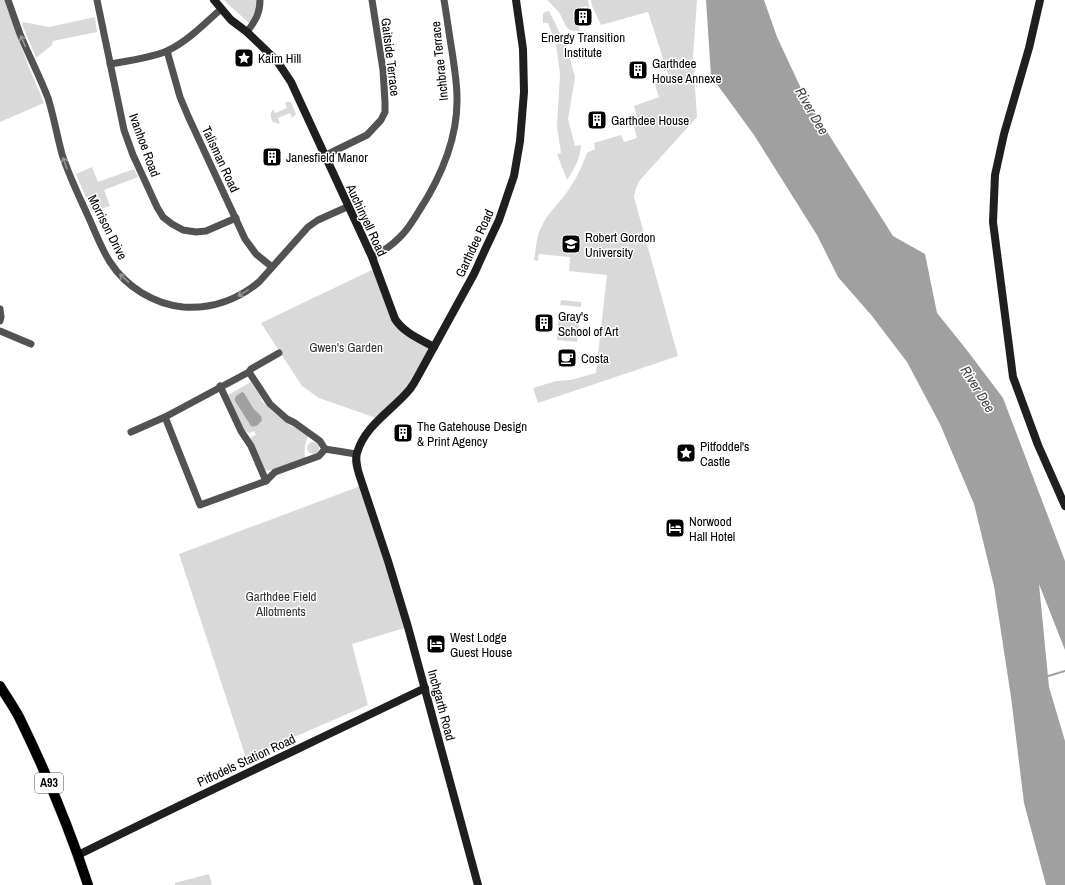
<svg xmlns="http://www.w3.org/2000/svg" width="1065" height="885" font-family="'Archivo Narrow',sans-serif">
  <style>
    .green { fill: #d9d9d9 }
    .water { fill: #a0a0a0 }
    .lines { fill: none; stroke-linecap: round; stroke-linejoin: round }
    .stream { stroke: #a0a0a0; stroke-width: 2 }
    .primary-casing { stroke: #dbdbdb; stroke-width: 11 }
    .street { stroke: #525252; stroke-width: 7 }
    .secondary { stroke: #1f1f1f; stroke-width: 8 }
    .primary { stroke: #000; stroke-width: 10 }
    .oneway { stroke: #979797 }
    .labels { text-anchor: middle; stroke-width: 3; stroke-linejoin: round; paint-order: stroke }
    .shield { fill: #fff; stroke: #4c4c4c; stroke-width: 1 }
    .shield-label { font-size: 12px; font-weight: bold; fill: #000 }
    .poi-label { font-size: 13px; fill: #000; stroke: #fff; text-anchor: start }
    .street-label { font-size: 13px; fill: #000; stroke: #fff }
    .park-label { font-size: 13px; fill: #303030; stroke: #fff }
    .water-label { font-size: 14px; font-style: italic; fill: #414141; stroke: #fff }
  </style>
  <rect width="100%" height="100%" fill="#fff"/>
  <g class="green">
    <polygon points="0,0 4,0 28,65 44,103 0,122"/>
    <path d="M224 0H257C258 9 254 16 249 23L228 4Z"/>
    <path d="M547 0H588L589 8 586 6 574 10 580 31C564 31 567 26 560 14 556 9 552 4 547 0Z"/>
    <path d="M591 0H697L693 57 697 117 640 180 636 188 634 197 678 356 538 403 533 388 556 381 571 380 596 373 607 275 569 271 570 257 539 254 538 261 534 260C536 250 536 239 540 230 546 214 560 203 569 189 577 178 582 166 587 153L595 149 594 143 621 135 624 142 637 138 634 126 639 124 634 106 659 97 654 82 669 77 648 12 601 25 592 6Z"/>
    <polygon points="549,11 560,33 564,37 563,39 555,42 548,23 543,23 543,14 545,12"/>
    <polygon points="95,17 97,32 53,41 52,45 36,58 22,24 23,22 49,27"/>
    <path d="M565 42 575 77 568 119 575 146 581 145C580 159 575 168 567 180L557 154 561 153 557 127 560 74 556 44Z"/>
    <path d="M287 102H291L296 114 292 118 290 113 278 118 280 124 273 122C270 117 270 114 273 109L275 113 287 108 285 103Z"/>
    <polygon points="92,167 98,182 134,169 138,177 104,190 110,206 92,212 76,174"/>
    <polygon points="376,268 395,319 434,347 418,376 379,419 319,398 302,386 261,323"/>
    <polygon points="561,300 581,302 581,307 560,305"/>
    <polygon points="559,312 580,314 577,342 557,340"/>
    <path d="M251 382 262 399 261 400 274 413 292 427 293 425 308 436C305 444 304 449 305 458L268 471 263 469 250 438 256 435 254 431 249 433 244 430 228 395Z"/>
    <circle cx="313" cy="448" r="6"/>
    <polygon points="363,485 408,627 352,644 368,705 246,758 179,554"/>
    <polygon points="209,874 212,885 175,885 175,883"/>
  </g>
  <g class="water">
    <polygon points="706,0 764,0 777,37 805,97 893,236 925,254 937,313 966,349 1003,398 1065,561 1065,650 1039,584 1049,687 1065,741 1065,885 1046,885 1024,803 1011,697 994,586 974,504 940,424 907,362 872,316 838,277 817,235 754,135 711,76"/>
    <path d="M242 392 244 393 253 408 261 416 262 420C259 424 256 428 251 426L235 401C234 396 238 395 242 392Z"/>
  </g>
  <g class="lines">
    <polyline class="stream" points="1045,677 1065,671"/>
    <g class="primary-casing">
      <path id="primary" d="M0 686C6 696 13 706 19 717 46 772 69 827 88 885"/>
    </g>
    <g class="street">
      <path d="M8 0C12 11 16 23 20 34 29 56 40 77 48 98 54 117 57 136 62 154 69 176 79 196 88 216 95 231 101 248 110 262 126 287 154 304 183 307 211 309 237 300 259 282L308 227 318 220 347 207"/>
      <polyline points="97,0 124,130 133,155 157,207 163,217 172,224 183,230 196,232 206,231 236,218"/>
      <path d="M247 32C255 21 260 14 260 0"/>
      <polyline points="167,51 180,97 188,116 245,239 256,254 272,267"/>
      <path d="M110 64C128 61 151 58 167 51 188 41 204 24 221 9"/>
      <polyline points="324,156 367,135 381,120 385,112 385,102 383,70 372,0"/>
      <path d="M372 257C382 252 391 246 399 238 407 231 413 221 419 211 441 177 458 138 457 97 457 82 454 66 452 51 449 34 447 17 444 0"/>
      <polyline points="0,309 1,317 0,321"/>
      <polyline points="0,331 31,344"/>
      <polyline points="249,372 251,369 279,353"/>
      <polyline points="220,386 241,431 251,446 266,481"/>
      <polyline points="131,432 165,417"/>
      <polyline points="325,449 319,456 275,472 266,481 200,505 165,417 249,372 270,404 287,419 295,423 320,441 325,449 356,454"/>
    </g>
    <g class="secondary">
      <path d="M214 0 231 20 247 32 277 61 291 82 372 257 395 319C404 333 420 339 434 347"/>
      <polyline points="1040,0 1029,48 1004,134 995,175 993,222 1013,377 1038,445 1065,506"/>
      <path d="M78 855C193 798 309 744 425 688"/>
      <path d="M478 885 408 627 388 561 359 474C357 467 355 460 357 453 365 425 393 410 410 389 413 385 416 380 418 376L474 274 484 252 499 220 514 176 520 141 524 92 523 49 516 0"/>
    </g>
    <use href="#primary" class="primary"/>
  </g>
  <defs><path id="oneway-shaft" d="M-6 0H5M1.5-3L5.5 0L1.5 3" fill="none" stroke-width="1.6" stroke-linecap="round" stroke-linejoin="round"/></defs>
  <g class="oneway">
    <use href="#oneway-shaft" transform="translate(23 41) rotate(-113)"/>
    <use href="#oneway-shaft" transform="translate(65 163) rotate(-109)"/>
    <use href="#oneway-shaft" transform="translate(124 278) rotate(-137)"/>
    <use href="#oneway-shaft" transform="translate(243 293) rotate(149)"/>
  </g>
  <defs>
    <g id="building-square" transform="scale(1)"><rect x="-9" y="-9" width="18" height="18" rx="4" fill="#000" stroke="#fff"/><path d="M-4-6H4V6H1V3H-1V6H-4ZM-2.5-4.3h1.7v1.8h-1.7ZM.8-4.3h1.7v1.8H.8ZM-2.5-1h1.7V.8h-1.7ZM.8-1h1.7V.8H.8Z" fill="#fff"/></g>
    <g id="sight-square" transform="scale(1)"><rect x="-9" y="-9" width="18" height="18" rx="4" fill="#000" stroke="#fff"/><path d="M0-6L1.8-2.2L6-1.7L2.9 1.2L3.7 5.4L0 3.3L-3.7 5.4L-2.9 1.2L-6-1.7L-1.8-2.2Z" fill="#fff"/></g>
    <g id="university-square" transform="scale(1)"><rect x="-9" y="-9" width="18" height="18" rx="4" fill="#000" stroke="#fff"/><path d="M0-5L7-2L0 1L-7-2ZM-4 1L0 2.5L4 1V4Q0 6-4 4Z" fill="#fff"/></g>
    <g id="cafe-square" transform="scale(1)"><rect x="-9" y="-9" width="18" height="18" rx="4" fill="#000" stroke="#fff"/><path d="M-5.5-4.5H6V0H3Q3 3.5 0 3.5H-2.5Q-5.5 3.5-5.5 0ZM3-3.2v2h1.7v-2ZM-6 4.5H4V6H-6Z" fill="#fff"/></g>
    <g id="hotel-square" transform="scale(1)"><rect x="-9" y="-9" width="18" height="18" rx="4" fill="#000" stroke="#fff"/><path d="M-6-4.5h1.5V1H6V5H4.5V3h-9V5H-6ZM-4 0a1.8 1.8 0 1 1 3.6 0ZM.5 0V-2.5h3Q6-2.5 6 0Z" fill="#fff"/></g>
  </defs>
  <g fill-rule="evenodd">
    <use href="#building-square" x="583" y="17"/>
    <use href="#sight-square" x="244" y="58"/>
    <use href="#building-square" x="638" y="70"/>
    <use href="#building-square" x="597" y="120"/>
    <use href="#building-square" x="272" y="157"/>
    <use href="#university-square" x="571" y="244"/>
    <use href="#building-square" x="544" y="323"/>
    <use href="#cafe-square" x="567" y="358"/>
    <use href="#building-square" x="403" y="433"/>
    <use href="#sight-square" x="686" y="453"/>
    <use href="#hotel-square" x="675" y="528"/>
    <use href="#hotel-square" x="436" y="644"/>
  </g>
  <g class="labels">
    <rect class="shield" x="35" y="773" width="28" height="20" rx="3"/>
    <g class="shield-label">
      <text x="49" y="787">A93</text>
    </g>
    <g class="poi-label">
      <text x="583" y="42" text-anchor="middle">Energy Transition<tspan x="583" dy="15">Institute</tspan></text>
      <text x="258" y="63">Kaim Hill</text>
      <text x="652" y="68">Garthdee<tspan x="652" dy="15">House Annexe</tspan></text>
      <text x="611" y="125">Garthdee House</text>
      <text x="286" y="162">Janesfield Manor</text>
      <text x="585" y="242">Robert Gordon<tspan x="585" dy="15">University</tspan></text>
      <text x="558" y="321">Gray's<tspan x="558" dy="15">School of Art</tspan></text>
      <text x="581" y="363">Costa</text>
      <text x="417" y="431">The Gatehouse Design<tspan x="417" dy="15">&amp; Print Agency</tspan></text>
      <text x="700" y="451">Pitfoddel's<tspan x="700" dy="15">Castle</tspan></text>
      <text x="689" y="526">Norwood<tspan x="689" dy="15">Hall Hotel</tspan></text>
      <text x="450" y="642">West Lodge<tspan x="450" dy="15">Guest House</tspan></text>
    </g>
    <g class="street-label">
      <text transform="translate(391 57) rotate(83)" y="5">Gaitside Terrace</text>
      <text transform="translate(439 61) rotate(-96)" y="5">Inchbrae Terrace</text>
      <text transform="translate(145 145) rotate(70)" y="5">Ivanhoe Road</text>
      <text transform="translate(221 159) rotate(65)" y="5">Talisman Road</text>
      <text transform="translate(367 220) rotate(65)" y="5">Auchinyell Road</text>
      <text transform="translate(108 227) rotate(63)" y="5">Morrison Drive</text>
      <text transform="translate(474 243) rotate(-65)" y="5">Garthdee Road</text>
      <text transform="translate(442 705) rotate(75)" y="5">Inchgarth Road</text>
      <text transform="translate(246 760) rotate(-25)" y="5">Pitfodels Station Road</text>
    </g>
    <g class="park-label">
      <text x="346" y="352">Gwen's Garden</text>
      <text x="281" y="601">Garthdee Field<tspan x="281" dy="15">Allotments</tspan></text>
    </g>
    <g class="water-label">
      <text transform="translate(812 111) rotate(60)" y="5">River Dee</text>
      <text transform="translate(978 389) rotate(58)" y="5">River Dee</text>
    </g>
  </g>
</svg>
